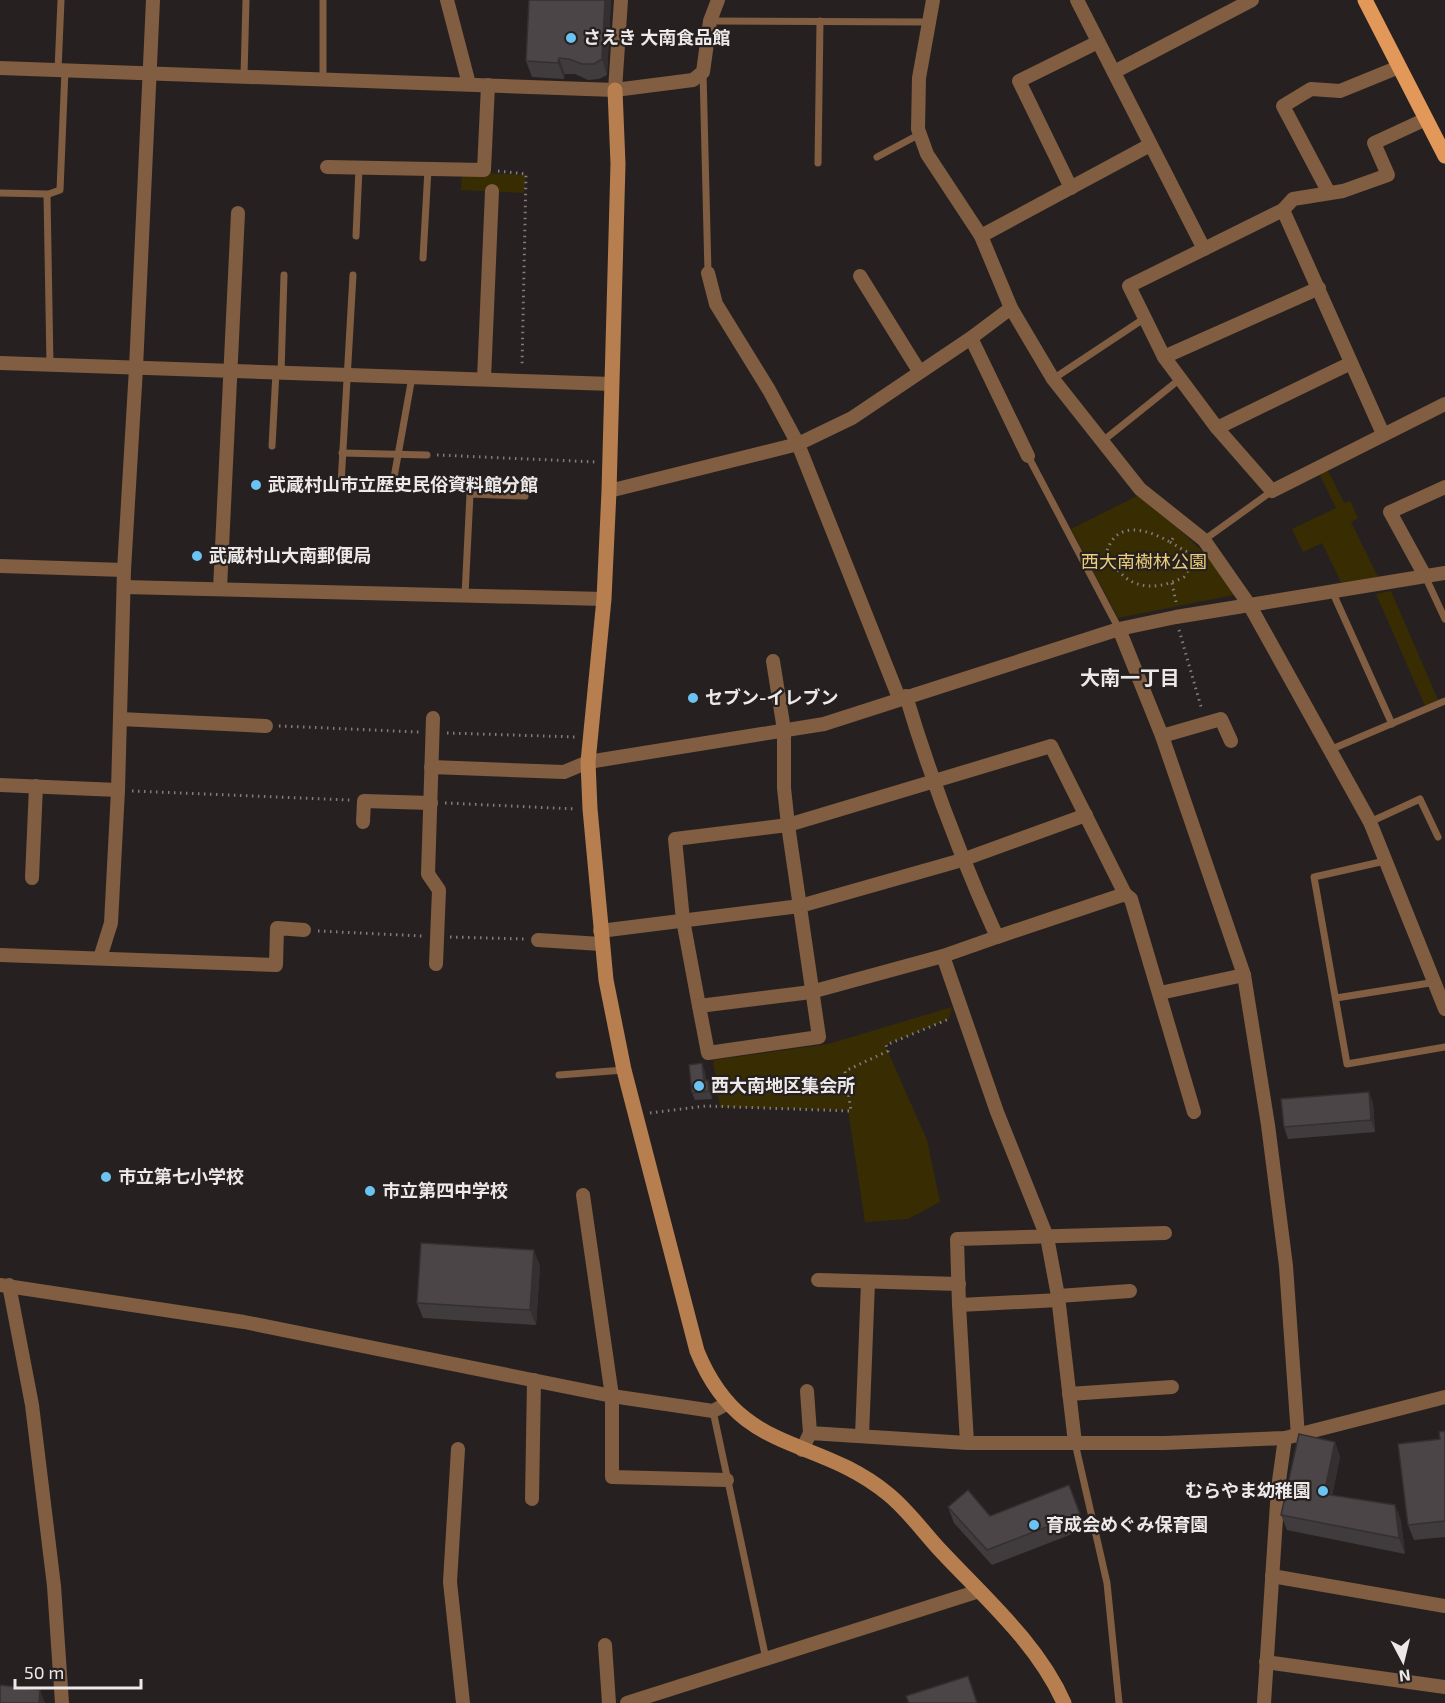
<svg xmlns="http://www.w3.org/2000/svg" width="1445" height="1703" font-family="'Exo 2','Noto Sans JP',sans-serif">
  <style>
    .green { fill: #382c03 }
    .lines { fill: none; stroke-linecap: round; stroke-linejoin: round }
    .path { stroke: #817d7c; stroke-width: 3; stroke-dasharray: 1.5 4.5; stroke-linecap: butt }
    .lane { stroke: #815d41; stroke-width: 7 }
    .street { stroke: #815d41; stroke-width: 14 }
    .secondary { stroke: #b77f4f; stroke-width: 15 }
    .primary { stroke: #e19859; stroke-width: 15 }
    .wall { fill: #403b3d }
    .shaded-wall { fill: #343032 }
    .building { fill: #4b4547; stroke: #343032; stroke-width: 1.5 }
    .poi-dot { fill: #6ac3f1; stroke: #262120; stroke-width: 2 }
    .labels { text-anchor: middle; stroke-width: 4.5; stroke-linejoin: round; paint-order: stroke }
    .poi-label { font-size: 18px; font-weight: bold; fill: #ece9e8; stroke: #262120; text-anchor: start }
    .park-label { font-size: 18px; fill: #eacd78; stroke: #262120 }
    .neighbourhood-label { font-size: 20px; font-weight: bold; fill: #ece9e8; stroke: #262120 }
  </style>
  <rect width="100%" height="100%" fill="#262120"/>
  <g class="green">
    <polygon points="462,172 526,175 524,193 461,190"/>
    <polygon points="1326,467 1344,503 1350,501 1358,518 1351,522 1378,577 1342,584 1322,543 1303,552 1292,529 1336,508 1318,471"/>
    <path d="M1139 495C1175 526 1211 554 1239 594L1118 618 1071 529Z"/>
    <polygon points="1391,591 1438,700 1425,706 1376,594"/>
    <polygon points="952,1007 949,1019 885,1045 927,1140 940,1202 908,1219 865,1222 848,1110 720,1107 713,1060 828,1044"/>
  </g>
  <g class="lines">
    <g class="path">
      <polyline points="498,171 526,174 522,367"/>
      <polyline points="437,455 596,462"/>
      <path d="M1170 542 1187 552 1193 562 1184 577C1150 594 1122 588 1107 551 1117 520 1147 529 1170 542L1175 536"/>
      <polyline points="1172,583 1176,602"/>
      <polyline points="1179,630 1202,710"/>
      <polyline points="279,726 419,732"/>
      <polyline points="447,733 575,737"/>
      <polyline points="132,791 350,800"/>
      <polyline points="445,803 576,809"/>
      <polyline points="318,931 422,936"/>
      <polyline points="450,937 524,939"/>
      <polyline points="650,1113 706,1106 851,1111 845,1071 888,1051 886,1045 949,1019"/>
    </g>
    <g class="lane">
      <polyline points="710,21 930,22"/>
      <polyline points="58,70 61,0"/>
      <polyline points="703,72 708,273"/>
      <polyline points="244,76 246,0"/>
      <polyline points="323,79 323,0"/>
      <polyline points="877,157 920,134"/>
      <polyline points="818,163 820,21"/>
      <polyline points="0,193 47,194 50,365"/>
      <polyline points="46,195 60,190 65,70"/>
      <polyline points="356,236 359,168"/>
      <polyline points="423,258 428,169"/>
      <polyline points="281,373 284,275"/>
      <polyline points="1053,379 1145,318"/>
      <polyline points="1104,440 1180,379"/>
      <polyline points="272,446 276,372"/>
      <polyline points="342,453 427,455"/>
      <polyline points="1028,456 1119,629"/>
      <polyline points="393,483 412,377"/>
      <polyline points="341,484 353,275"/>
      <polyline points="1204,540 1272,491"/>
      <polyline points="1425,576 1445,619"/>
      <polyline points="1332,591 1392,724"/>
      <polyline points="465,595 470,494 525,496"/>
      <polyline points="1332,749 1445,701"/>
      <polyline points="1370,822 1420,799 1438,837"/>
      <polyline points="1385,861 1314,877 1347,1064 1445,1047"/>
      <polyline points="1336,998 1436,982"/>
      <polyline points="559,1075 624,1070"/>
      <polyline points="713,1411 766,1659"/>
      <polyline points="1075,1443 1107,1583 1119,1703"/>
    </g>
    <g class="street">
      <polyline points="447,0 469,84"/>
      <polyline points="933,0 919,78 918,129 927,154 981,236 1011,308 1053,379 1140,489 1204,540 1250,606 1370,822 1445,1009"/>
      <polyline points="1077,0 1204,249 1129,286 1164,357 1217,428 1272,491 1445,404"/>
      <polyline points="0,68 615,90 693,80 703,72 710,21 718,0"/>
      <polyline points="1114,72 1252,0"/>
      <polyline points="615,90 621,0"/>
      <polyline points="327,167 484,170 488,85"/>
      <polyline points="1071,188 1019,81 1098,42"/>
      <polyline points="1329,193 1283,106 1311,89 1340,91 1399,67"/>
      <polyline points="1283,210 1293,199 1343,191 1388,175 1374,143 1426,119"/>
      <polyline points="981,236 1150,145"/>
      <polyline points="1204,249 1283,210 1383,434"/>
      <polyline points="708,273 716,304 769,390 798,444 899,698"/>
      <polyline points="860,276 919,371"/>
      <polyline points="971,338 1028,456"/>
      <polyline points="1164,357 1319,288"/>
      <polyline points="0,363 612,384"/>
      <polyline points="484,379 492,191"/>
      <polyline points="1217,428 1351,363"/>
      <polyline points="609,491 798,444 852,418 971,338 1011,308"/>
      <polyline points="0,566 124,570"/>
      <polyline points="1425,576 1390,512 1445,487"/>
      <polyline points="124,587 604,599"/>
      <polyline points="220,589 238,213"/>
      <polyline points="1119,629 1162,736 1244,975 1268,1125 1286,1266 1298,1436"/>
      <path d="M906 696C931 779 961 858 997 937L943 956 811 992 699 1006 683 920 675 839 788 825 1051 746 1125 894 1131 899 1194 1112"/>
      <polyline points="433,718 428,874 439,890 436,964"/>
      <polyline points="120,719 266,726"/>
      <polyline points="1162,736 1221,719 1231,741"/>
      <polyline points="431,767 564,772 588,762 824,724 1119,629 1176,617 1445,573"/>
      <polyline points="0,785 118,790"/>
      <polyline points="363,822 364,801 431,803"/>
      <polyline points="32,878 36,786"/>
      <polyline points="600,931 800,906 962,860 1086,815"/>
      <polyline points="997,937 1125,894"/>
      <polyline points="538,940 601,944"/>
      <polyline points="0,955 276,965 277,928 304,930"/>
      <polyline points="943,956 997,1112 1047,1237 1058,1296 1075,1443"/>
      <polyline points="100,958 111,923 118,790 124,570 136,368 153,0"/>
      <polyline points="1160,993 1244,975"/>
      <polyline points="699,1006 708,1053 819,1037 788,825 784,788 784,730 773,661"/>
      <polyline points="583,1195 612,1396 612,1477 727,1480"/>
      <polyline points="818,1280 959,1284"/>
      <polyline points="0,1285 244,1322 612,1396 713,1411 728,1403"/>
      <polyline points="9,1285 32,1405 54,1586 62,1703"/>
      <polyline points="1058,1296 1130,1291"/>
      <polyline points="1059,1300 959,1305 957,1239 1165,1233"/>
      <polyline points="959,1305 967,1443"/>
      <polyline points="807,1391 810,1433"/>
      <polyline points="1069,1394 1172,1387"/>
      <polyline points="862,1436 868,1282"/>
      <polyline points="458,1449 450,1582 463,1703"/>
      <polyline points="802,1450 810,1433 967,1443 1165,1443 1285,1438 1445,1397"/>
      <polyline points="532,1499 534,1380"/>
      <polyline points="1272,1576 1445,1606"/>
      <polyline points="605,1645 609,1703"/>
      <polyline points="1266,1662 1445,1687"/>
      <polyline points="627,1703 979,1591"/>
      <polyline points="1264,1703 1278,1488 1285,1438"/>
    </g>
    <path class="secondary" d="M615 90 618 164 609 491 604 599 588 762 590 809 606 980 624 1070 697 1351C740 1457 815 1434 888 1494 908 1510 924 1533 941 1551 985 1598 1038 1644 1064 1703"/>
    <polyline class="primary" points="1365,0 1445,156"/>
  </g>
  <g class="wall">
    <polygon points="529,0 611,0 607,75 599,79 588,80 575,74 565,74 564,79 532,77 526,61"/>
    <polygon points="705,1071 706,1081 708,1080 711,1088 712,1099 695,1100 692,1093"/>
    <polygon points="1373,1103 1375,1132 1288,1139 1284,1127"/>
    <polygon points="540,1266 536,1325 423,1318 417,1303"/>
    <polygon points="1445,1431 1445,1537 1414,1540 1408,1525 1440,1439"/>
    <polygon points="1335,1442 1340,1457 1332,1496 1395,1505 1401,1521 1405,1554 1287,1530 1281,1515"/>
    <polygon points="1069,1485 1085,1529 992,1565 954,1523 948,1507 990,1516"/>
  </g>
  <g class="shaded-wall">
    <polygon points="605,0 611,0 607,75 602,59"/>
    <polygon points="559,58 565,74 564,79 558,63"/>
    <polygon points="702,1063 705,1071 707,1089 704,1081"/>
    <polygon points="708,1080 711,1088 712,1099 709,1091"/>
    <polygon points="1369,1092 1373,1103 1375,1132 1371,1120"/>
    <polygon points="534,1250 540,1266 536,1325 530,1310"/>
    <polygon points="1335,1442 1340,1457 1329,1510 1324,1494"/>
    <polygon points="1395,1505 1401,1521 1405,1554 1399,1538"/>
    <polygon points="40,1690 45,1703 39,1703"/>
  </g>
  <g class="building">
    <polygon points="529,0 605,0 602,59 594,64 582,64 569,59 559,58 558,63 526,61"/>
    <polygon points="702,1063 704,1081 708,1080 709,1091 692,1093 689,1065"/>
    <polygon points="1369,1092 1371,1120 1284,1127 1281,1099"/>
    <polygon points="421,1243 534,1250 530,1310 417,1303"/>
    <polygon points="1445,1431 1445,1521 1408,1525 1398,1444 1440,1439 1439,1432"/>
    <polygon points="1299,1434 1335,1442 1324,1494 1395,1505 1399,1538 1281,1515"/>
    <polygon points="1069,1485 1080,1514 987,1550 948,1507 968,1490 990,1516"/>
    <polygon points="968,1676 977,1703 909,1703 906,1696"/>
    <polygon points="0,1685 40,1690 39,1703 0,1703"/>
  </g>
  <g class="poi-dot">
    <circle cx="571" cy="38" r="6"/>
    <circle cx="256" cy="485" r="6"/>
    <circle cx="197" cy="556" r="6"/>
    <circle cx="693" cy="698" r="6"/>
    <circle cx="699" cy="1086" r="6"/>
    <circle cx="106" cy="1177" r="6"/>
    <circle cx="370" cy="1191" r="6"/>
    <circle cx="1323" cy="1491" r="6"/>
    <circle cx="1034" cy="1525" r="6"/>
  </g>
  <g class="labels">
    <g class="poi-label">
      <text x="583" y="44">さえき 大南食品館</text>
      <text x="268" y="491">武蔵村山市立歴史民俗資料館分館</text>
      <text x="209" y="562">武蔵村山大南郵便局</text>
      <text x="705" y="704">セブン-イレブン</text>
      <text x="711" y="1092">西大南地区集会所</text>
      <text x="118" y="1183">市立第七小学校</text>
      <text x="382" y="1197">市立第四中学校</text>
      <text x="1311" y="1497" text-anchor="end">むらやま幼稚園</text>
      <text x="1046" y="1531">育成会めぐみ保育園</text>
    </g>
    <g class="park-label">
      <text x="1144" y="568">西大南樹林公園</text>
    </g>
    <g class="neighbourhood-label">
      <text x="1130" y="685">大南一丁目</text>
    </g>
  </g>
  <g transform="translate(1403 1661) rotate(173)" stroke="#262120" stroke-width="4.5" paint-order="stroke">
  <path d="M0-4.5L10 22L0 15L-10 22Z" fill="#ece9e8"/>
  <text y="-9" font-size="16" font-weight="bold" text-anchor="middle" fill="#ece9e8">N</text>
  </g>
  <path d="M15 1679v9h126v-9" fill="none" stroke="#ece9e8" stroke-width="3"/>
  <text x="24" y="1679" font-size="18" fill="#ece9e8" stroke="#262120" stroke-width="4.5" paint-order="stroke">50 m</text>
</svg>
